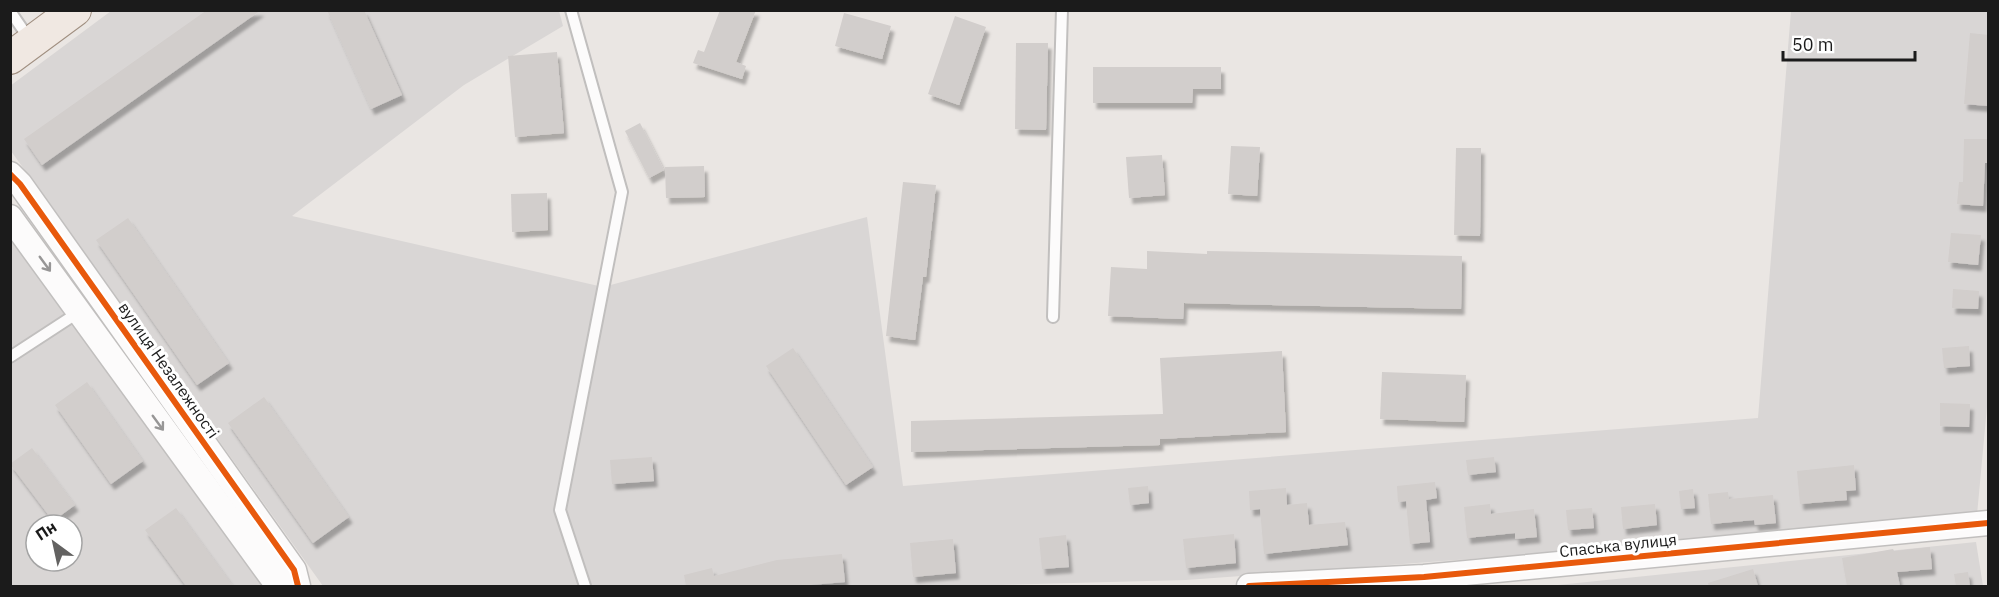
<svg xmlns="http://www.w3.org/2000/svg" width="1999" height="597" font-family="'IBM Plex Sans',sans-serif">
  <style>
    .residential { fill: #d9d6d5; fill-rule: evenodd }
    .building { fill: #d2cecc; filter: url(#shadow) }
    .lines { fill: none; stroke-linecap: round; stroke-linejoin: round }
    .service-casing { stroke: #c1bfbe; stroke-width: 14 }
    .tertiary-casing { stroke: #c1bfbe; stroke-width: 27 }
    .primary-casing { stroke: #a08f80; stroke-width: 34 }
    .service { stroke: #fcfbfb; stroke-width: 10 }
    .tertiary { stroke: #fcfbfb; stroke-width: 24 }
    .primary { stroke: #f0e8e2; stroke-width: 32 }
    .cycleway-casing { stroke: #fff; stroke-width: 10 }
    .cycleway { stroke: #e8590c; stroke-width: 6 }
    .oneway { stroke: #979696 }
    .labels { text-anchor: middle; stroke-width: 6; stroke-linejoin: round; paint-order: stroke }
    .street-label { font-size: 16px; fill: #1b1b1b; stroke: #fff }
  </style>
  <defs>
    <filter id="shadow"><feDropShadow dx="3.5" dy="6" stdDeviation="1.5" flood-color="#0004"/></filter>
  </defs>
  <rect width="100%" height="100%" fill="#eae6e3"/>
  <g class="residential">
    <polygon points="111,11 559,11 563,26 464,85 292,216 603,287 867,217 903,486 1758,418 1791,11 1988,11 1988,396 1977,515 1511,556 1186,580 957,586 323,586 11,151 10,86"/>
    <path d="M11 239 265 586H11ZM36 525H72V561H36Z"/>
    <polygon points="1976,542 1983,586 1548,586"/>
  </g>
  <g class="building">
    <polygon points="207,10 261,10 42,165 24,139"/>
    <polygon points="327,10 364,10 402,95 371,109"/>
    <polygon points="720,10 756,10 736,62 746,66 742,79 693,63 698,50 704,52"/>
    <polygon points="844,13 891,26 882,59 835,46"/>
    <polygon points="955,16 986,27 959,105 928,94"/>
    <polygon points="1970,33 1989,35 1989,106 1964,104"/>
    <polygon points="1016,43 1048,43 1046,130 1015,129"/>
    <polygon points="557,52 564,133 515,137 508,56"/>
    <polygon points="1093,67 1221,67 1221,89 1193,89 1192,103 1093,103"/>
    <polygon points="640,123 664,170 649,178 625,131"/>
    <polygon points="1964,139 1988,139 1988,163 1985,163 1983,206 1957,204 1959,182 1963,182"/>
    <polygon points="1231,146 1260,147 1257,196 1228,194"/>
    <polygon points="1456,148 1481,148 1480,236 1454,235"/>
    <polygon points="1162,155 1165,195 1129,198 1126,157"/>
    <polygon points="704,166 705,197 666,198 665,167"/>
    <polygon points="903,182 936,185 926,277 923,277 915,340 886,336"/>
    <polygon points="547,193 548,230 512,232 511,194"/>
    <polygon points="128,218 229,363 197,385 96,240"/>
    <polygon points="1951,233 1981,235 1978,265 1948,262"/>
    <polygon points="1147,251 1207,254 1207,251 1462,256 1461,309 1184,303 1183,319 1108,316 1111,267 1147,269"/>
    <polygon points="1953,289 1979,291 1978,309 1952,308"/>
    <polygon points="1969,346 1970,366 1944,368 1942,348"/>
    <polygon points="793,348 873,467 846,485 766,366"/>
    <polygon points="1282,351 1286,432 1160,439 1160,445 911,452 911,421 1163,414 1160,358"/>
    <polygon points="1382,372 1466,375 1464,422 1380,419"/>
    <polygon points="87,382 143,461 111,484 55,405"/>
    <polygon points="264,397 349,517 313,543 228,423"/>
    <polygon points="1940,403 1970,404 1969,427 1940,426"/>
    <polygon points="32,448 75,505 53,521 10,464"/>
    <polygon points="652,457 654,481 612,484 610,460"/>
    <polygon points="1494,457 1496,472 1468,475 1466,460"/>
    <polygon points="1854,465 1856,490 1846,491 1847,500 1800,504 1797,471"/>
    <polygon points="1435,482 1437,498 1426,500 1430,542 1410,544 1406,501 1398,502 1397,486"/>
    <polygon points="1148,486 1149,503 1130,505 1128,488"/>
    <polygon points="1286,488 1287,505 1307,503 1309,525 1345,522 1348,545 1264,554 1260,509 1250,510 1249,491"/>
    <polygon points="1693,489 1695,508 1681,509 1679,491"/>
    <polygon points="1728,492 1729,499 1773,495 1776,523 1755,525 1754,520 1711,524 1708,494"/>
    <polygon points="1490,504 1491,514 1534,509 1537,537 1515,539 1515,533 1467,538 1464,507"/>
    <polygon points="1655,504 1657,525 1623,529 1621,507"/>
    <polygon points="176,508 233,586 186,586 145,530"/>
    <polygon points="1592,508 1594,528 1568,530 1566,510"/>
    <polygon points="1234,534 1236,563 1186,568 1183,539"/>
    <polygon points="1066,535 1069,567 1042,569 1039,538"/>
    <polygon points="953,539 956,573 913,577 910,543"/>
    <polygon points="1930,547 1932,569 1897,572 1900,586 1847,586 1842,558 1893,549 1894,551"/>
    <polygon points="842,554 845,582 799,586 686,586 684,575 712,568 714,576 777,560"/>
    <polygon points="1753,569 1758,586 1709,586 1708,583"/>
    <polygon points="1968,572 1970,586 1956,586 1954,574"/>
  </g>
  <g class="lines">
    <g class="service-casing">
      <g id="service">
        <polyline points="571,10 622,192 560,510 585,586"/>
        <polyline points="10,11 30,40"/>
        <polyline points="1053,317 1062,10"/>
        <polyline points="10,357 79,312"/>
      </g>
    </g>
    <g class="tertiary-casing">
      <g id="tertiary">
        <polyline points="10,174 20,184 294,570 298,586"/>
        <polyline points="10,217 278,586"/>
        <polyline points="1249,586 1424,577 1988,523"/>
      </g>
    </g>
    <g class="primary-casing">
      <polyline id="primary" points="10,58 75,10"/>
    </g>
    <use href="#service" class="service"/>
    <use href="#tertiary" class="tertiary"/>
    <use href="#primary" class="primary"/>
    <g class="cycleway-casing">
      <g id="cycleway">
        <polyline points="10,174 20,184 294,570 298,586"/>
        <polyline points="1249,586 1424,577 1988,523"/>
      </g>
    </g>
    <use href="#cycleway" class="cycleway"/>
  </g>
  <defs><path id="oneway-shaft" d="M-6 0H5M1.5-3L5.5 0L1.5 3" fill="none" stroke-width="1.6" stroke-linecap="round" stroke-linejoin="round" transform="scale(1.5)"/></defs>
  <g class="oneway">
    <use href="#oneway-shaft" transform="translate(45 264) rotate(54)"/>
    <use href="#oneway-shaft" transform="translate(158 423) rotate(54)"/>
  </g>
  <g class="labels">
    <g class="street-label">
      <text transform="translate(169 370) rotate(55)" y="6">вулиця Незалежності</text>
      <text transform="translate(1618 545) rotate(-6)" y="6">Спаська вулиця</text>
    </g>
  </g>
  <rect width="1999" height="597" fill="none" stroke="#1b1b1b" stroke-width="24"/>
  <g transform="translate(54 543) rotate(327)"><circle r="28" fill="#ffffff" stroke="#a4a4a4" stroke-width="1.5"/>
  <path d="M0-4.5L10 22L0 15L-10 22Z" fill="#636261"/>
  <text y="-9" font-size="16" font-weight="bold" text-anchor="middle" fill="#1b1b1b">Пн</text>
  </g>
  <path d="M1783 51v9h132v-9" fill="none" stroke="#1b1b1b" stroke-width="3"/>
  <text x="1792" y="51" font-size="18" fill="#1b1b1b" stroke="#ffffff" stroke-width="4.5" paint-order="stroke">50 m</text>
</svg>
